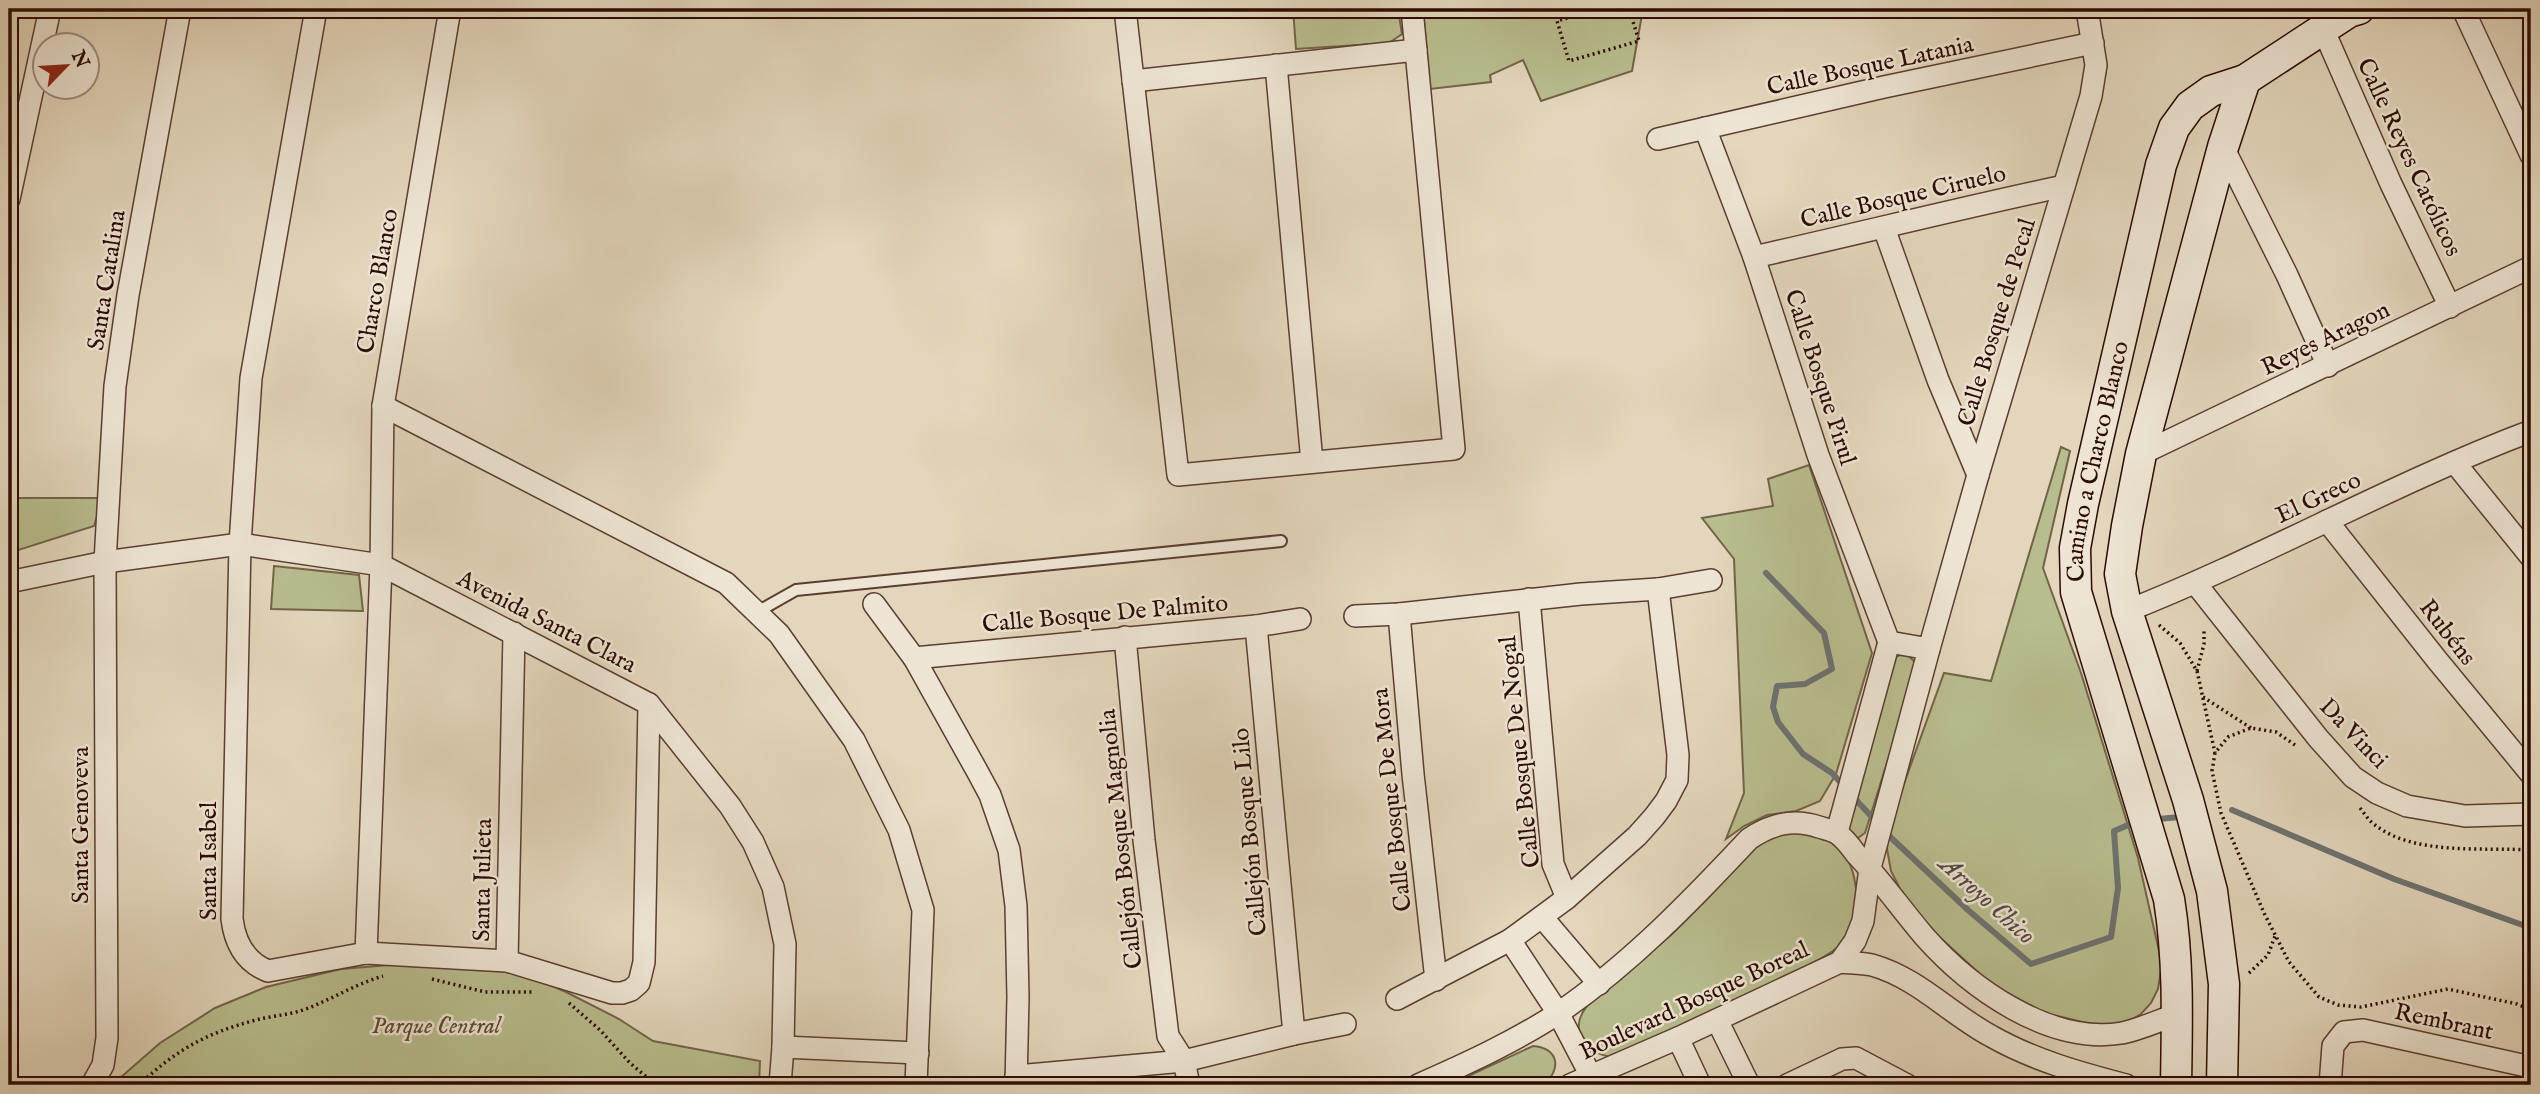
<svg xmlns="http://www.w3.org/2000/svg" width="2540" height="1094" font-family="'IM FELL English',serif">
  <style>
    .green { fill: #b8bd8e; stroke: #726448; stroke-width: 2 }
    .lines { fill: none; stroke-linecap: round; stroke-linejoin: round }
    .stream { stroke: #6d7270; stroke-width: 6 }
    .lane-casing { stroke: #5a3e30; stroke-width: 14 }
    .street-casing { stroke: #5a3e30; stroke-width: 24 }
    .secondary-casing { stroke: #2c0b02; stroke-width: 33 }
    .path { stroke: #2c0b02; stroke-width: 3.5; stroke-dasharray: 2 3.5; stroke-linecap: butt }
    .lane { stroke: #ede4d3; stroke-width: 10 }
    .street { stroke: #ede4d3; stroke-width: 21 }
    .secondary { stroke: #ede4d3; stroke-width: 30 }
    .labels { text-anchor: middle; stroke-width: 5; stroke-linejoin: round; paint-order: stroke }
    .street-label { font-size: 24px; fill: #2c0b02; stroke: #ede4d3 }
    .park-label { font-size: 24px; font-style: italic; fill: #5d4933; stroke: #ede4d3 }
    .water-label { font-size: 26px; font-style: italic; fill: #524742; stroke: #ede4d3 }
  </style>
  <rect width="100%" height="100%" fill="#e3d6bc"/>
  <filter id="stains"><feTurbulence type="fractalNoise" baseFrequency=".00286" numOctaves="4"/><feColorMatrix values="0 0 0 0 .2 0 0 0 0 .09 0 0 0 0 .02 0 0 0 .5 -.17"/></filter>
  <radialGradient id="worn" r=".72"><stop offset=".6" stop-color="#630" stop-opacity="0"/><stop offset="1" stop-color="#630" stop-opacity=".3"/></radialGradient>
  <g class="green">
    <polygon points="1293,9 1398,9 1402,34 1389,43 1296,49"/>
    <polygon points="1423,9 1643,9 1632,71 1541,101 1523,60 1490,75 1491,82 1430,89"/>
    <polygon points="2061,447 2070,451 2043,568 2081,673 2138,858 2162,964 2158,989 2151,1003 2141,1014 2129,1021 2103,1027 2045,1013 1992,985 1922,921 1900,889 1891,871 1887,849 1888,828 1944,673 1991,681"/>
    <polygon points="1809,465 1872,653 1836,774 1820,801 1796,811 1767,815 1744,826 1726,839 1744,793 1734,559 1702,518 1773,506 1768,479"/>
    <polygon points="9,498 103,498 94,526 9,553"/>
    <polygon points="274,566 359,575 363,611 271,609"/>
    <polygon points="1905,653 1914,661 1916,670 1865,833 1858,838 1854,838 1846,829 1893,658"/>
    <path d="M1779 830C1813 834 1845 836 1854 877 1859 899 1858 918 1846 938 1835 956 1796 970 1778 980 1723 1006 1668 1032 1612 1057 1585 1054 1568 1029 1587 1006L1672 934 1708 898 1757 842Z"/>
    <polygon points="402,964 505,970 530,976 566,992 619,1019 653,1041 760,1061 759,1085 112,1085 160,1043 215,1008 266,987 341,969"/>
    <path d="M1533 1046C1555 1048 1562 1063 1548 1081L1538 1085H1449Z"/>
  </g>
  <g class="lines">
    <g class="stream">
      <polyline points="2525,9 2531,17"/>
      <polyline points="1766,573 1824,633 1832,669 1805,684 1777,686 1773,707 1778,722 1803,754 1832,773 1840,782"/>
      <polyline points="1857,801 1872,817"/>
      <polyline points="2232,810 2394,879 2531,928"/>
      <polyline points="2158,819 2180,817"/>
      <polyline points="1887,834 1968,910 2031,964 2111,937 2118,888 2114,831 2133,823"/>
    </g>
    <g class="lane-casing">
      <polyline id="lane" points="757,612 796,590 1281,541"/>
    </g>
    <g class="street-casing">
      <g id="street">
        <path d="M316 9 251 378 240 544 232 919C235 943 245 962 268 971L366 953 507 961 612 993H622L631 990 639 983 644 962 649 704"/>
        <polyline points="1125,9 1178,475 1454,449 1412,9"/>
        <polyline points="2463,9 2531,155"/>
        <polyline points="2323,29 2391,184 2450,307"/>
        <polyline points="1276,65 1312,462"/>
        <polyline points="1133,81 1416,50"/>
        <polyline points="1705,128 1754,257 1818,455 1889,642"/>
        <polyline points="1658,139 1884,87 2093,43"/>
        <polyline points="2223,147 2287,275 2328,366"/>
        <polyline points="9,199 50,9"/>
        <polyline points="1884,228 1938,380 1978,475"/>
        <path d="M1754 257C1857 234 1960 208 2064 186"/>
        <polyline points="383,406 726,583 779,634 854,740 899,830 923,910 916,1085"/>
        <polyline points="2141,454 2531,267"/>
        <polyline points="2455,463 2531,557"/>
        <polyline points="2327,521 2437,660 2531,774"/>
        <polyline points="9,582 105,562 240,544 381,565 649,704 730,806 753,842 773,887 785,944 783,1047 780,1085"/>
        <polyline points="2196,584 2318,738 2353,777 2377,793 2407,806 2465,816 2531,814"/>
        <polyline points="1529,599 1553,864 1567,898"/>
        <polyline points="874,604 914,658 976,769 990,795 1009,850 1016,906 1018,997 1016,1085"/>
        <path d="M2127 611C2264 557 2393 483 2531 431"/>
        <polyline points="1399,614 1413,774 1436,980"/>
        <polyline points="1355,616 1399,614 1581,594 1658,589 1711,580"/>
        <polyline points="1256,626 1294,1034"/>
        <polyline points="1125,637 1144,840 1168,1036 1184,1061 1189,1085"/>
        <polyline points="1889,642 1929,649"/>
        <polyline points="914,658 1256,626 1300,619"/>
        <polyline points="1837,832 1889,642"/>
        <polyline points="1542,917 1599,984"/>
        <polyline points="1510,940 1558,1013 1591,1076"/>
        <polyline points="366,953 381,565 383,406 450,9"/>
        <polyline points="507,961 514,633"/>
        <path d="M1840 962C1850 963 1862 963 1872 965 1918 978 1950 1014 1991 1036 2033 1060 2080 1073 2126 1085"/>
        <polyline points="1397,999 1510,940 1567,898 1637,836 1654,817 1666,801 1677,780 1678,755 1658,589"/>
        <polyline points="1717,1020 1749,1085"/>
        <polyline points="1678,1038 1700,1085"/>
        <polyline points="783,1047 918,1053"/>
        <polyline points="1016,1076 1184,1061 1294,1034 1345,1024"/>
        <polyline points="92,1085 103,1065 107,1038 105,562 115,386 128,295 180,9"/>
        <path d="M1418 1085C1466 1064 1516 1041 1560 1012 1631 963 1691 901 1749 839 1771 824 1793 818 1819 827 1825 829 1833 830 1838 834 1845 839 1851 847 1856 854 1881 880 1901 909 1924 936 1970 988 2049 1045 2122 1033 2141 1029 2160 1020 2178 1014"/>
        <polyline points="1570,1085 1678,1038 1840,962 1855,941 1863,921 1870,868 1929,649 1978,475 2091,96 2096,65 2087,9"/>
        <polyline points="1787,1085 1842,1059 1856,1058 1907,1085"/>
        <polyline points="2330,1085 2333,1046 2344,1032 2363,1030 2531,1067"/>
      </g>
    </g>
    <g class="secondary-casing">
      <g id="secondary">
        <path id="s1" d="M2176 1085C2177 1023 2179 961 2169 899L2076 592 2075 548 2083 504 2161 165 2174 128 2190 106 2211 91 2245 80 2349 12 2359 9"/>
        <polyline points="2222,1085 2224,984 2212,891 2188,800 2127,611 2120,574 2127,526 2141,454 2223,147 2245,80"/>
      </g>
    </g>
    <g class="path">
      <polyline points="1599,9 1557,21 1569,61 1639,41 1629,9"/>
      <polyline points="2159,625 2180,643 2197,671 2215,753"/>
      <polyline points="2197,671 2204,644 2204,628"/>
      <polyline points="2203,697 2251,728"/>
      <polyline points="2295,745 2276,732 2251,728 2228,737 2215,753 2212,771 2221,813 2264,913 2289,962 2319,997 2338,1005 2361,1007 2448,989 2517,1004 2531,1010"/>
      <path d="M2360 808C2365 814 2369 821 2375 825 2415 856 2484 847 2531 850"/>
      <polyline points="2249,973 2268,955 2275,936"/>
      <polyline points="432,979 485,992 532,992"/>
      <polyline points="569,1003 600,1030 630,1063 656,1085"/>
      <path d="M139 1085C176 1050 206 1033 256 1020 271 1016 288 1015 303 1010 331 1000 355 984 383 976"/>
    </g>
    <use href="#lane" class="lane"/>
    <use href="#street" class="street"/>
    <use href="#secondary" class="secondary"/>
  </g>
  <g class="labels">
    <g class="street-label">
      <text transform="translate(1870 65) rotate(-12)" y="8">Calle Bosque Latania</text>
      <text transform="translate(2410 157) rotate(65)" y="8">Calle Reyes Católicos</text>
      <text transform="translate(1903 196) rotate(-13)" y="8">Calle Bosque Ciruelo</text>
      <text transform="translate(106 280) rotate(-81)" y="8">Santa Catalina</text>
      <text transform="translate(377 281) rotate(-80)" y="8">Charco Blanco</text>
      <text transform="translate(1996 322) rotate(-73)" y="8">Calle Bosque de Pecal</text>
      <text transform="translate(2325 338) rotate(-26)" y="8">Reyes Aragon</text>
      <text transform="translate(1821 377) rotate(72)" y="8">Calle Bosque Pirul</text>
      <text dy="8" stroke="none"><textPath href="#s1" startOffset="640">Camino a Charco Blanco</textPath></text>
      <text transform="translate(2318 497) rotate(-25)" y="8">El Greco</text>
      <text transform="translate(1105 613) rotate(-5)" y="8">Calle Bosque De Palmito</text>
      <text transform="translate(547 621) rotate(27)" y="8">Avenida Santa Clara</text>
      <text transform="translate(2448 632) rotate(52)" y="8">Rubéns</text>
      <text transform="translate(2354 733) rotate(46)" y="8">Da Vinci</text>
      <text transform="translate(1519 752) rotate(-96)" y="8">Calle Bosque De Nogal</text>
      <text transform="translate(1391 800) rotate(-96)" y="8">Calle Bosque De Mora</text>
      <text transform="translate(80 825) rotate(-90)" y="8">Santa Genoveva</text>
      <text transform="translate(1249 832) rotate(-95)" y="8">Callejón Bosque Lilo</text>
      <text transform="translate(1120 839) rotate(-96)" y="8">Callejón Bosque Magnolia</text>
      <text transform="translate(208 861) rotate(-90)" y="8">Santa Isabel</text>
      <text transform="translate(482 880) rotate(-89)" y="8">Santa Julieta</text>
      <text transform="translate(1694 1000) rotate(-25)" y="8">Boulevard Bosque Boreal</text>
      <text transform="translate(2444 1021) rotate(12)" y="8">Rembrant</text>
    </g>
    <g class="park-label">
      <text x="436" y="1033">Parque Central</text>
    </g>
    <g class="water-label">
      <text transform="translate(1988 899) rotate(42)" y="9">Arroyo Chico</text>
    </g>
  </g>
  <rect width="2540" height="1094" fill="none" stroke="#e3d6bc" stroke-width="35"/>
  <rect x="10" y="10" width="2519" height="1073" fill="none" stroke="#2c0b02" stroke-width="3.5"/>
  <rect x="18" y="18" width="2505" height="1059" fill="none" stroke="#2c0b02" stroke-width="2"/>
  <g transform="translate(66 66) rotate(65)"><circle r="33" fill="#ede4d3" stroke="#a08d7f" stroke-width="2"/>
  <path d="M0-5L12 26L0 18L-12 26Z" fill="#8f2418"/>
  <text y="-10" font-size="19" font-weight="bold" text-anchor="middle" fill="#2c0b02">N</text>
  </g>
  <rect width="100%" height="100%" filter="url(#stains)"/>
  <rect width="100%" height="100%" fill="url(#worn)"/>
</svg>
